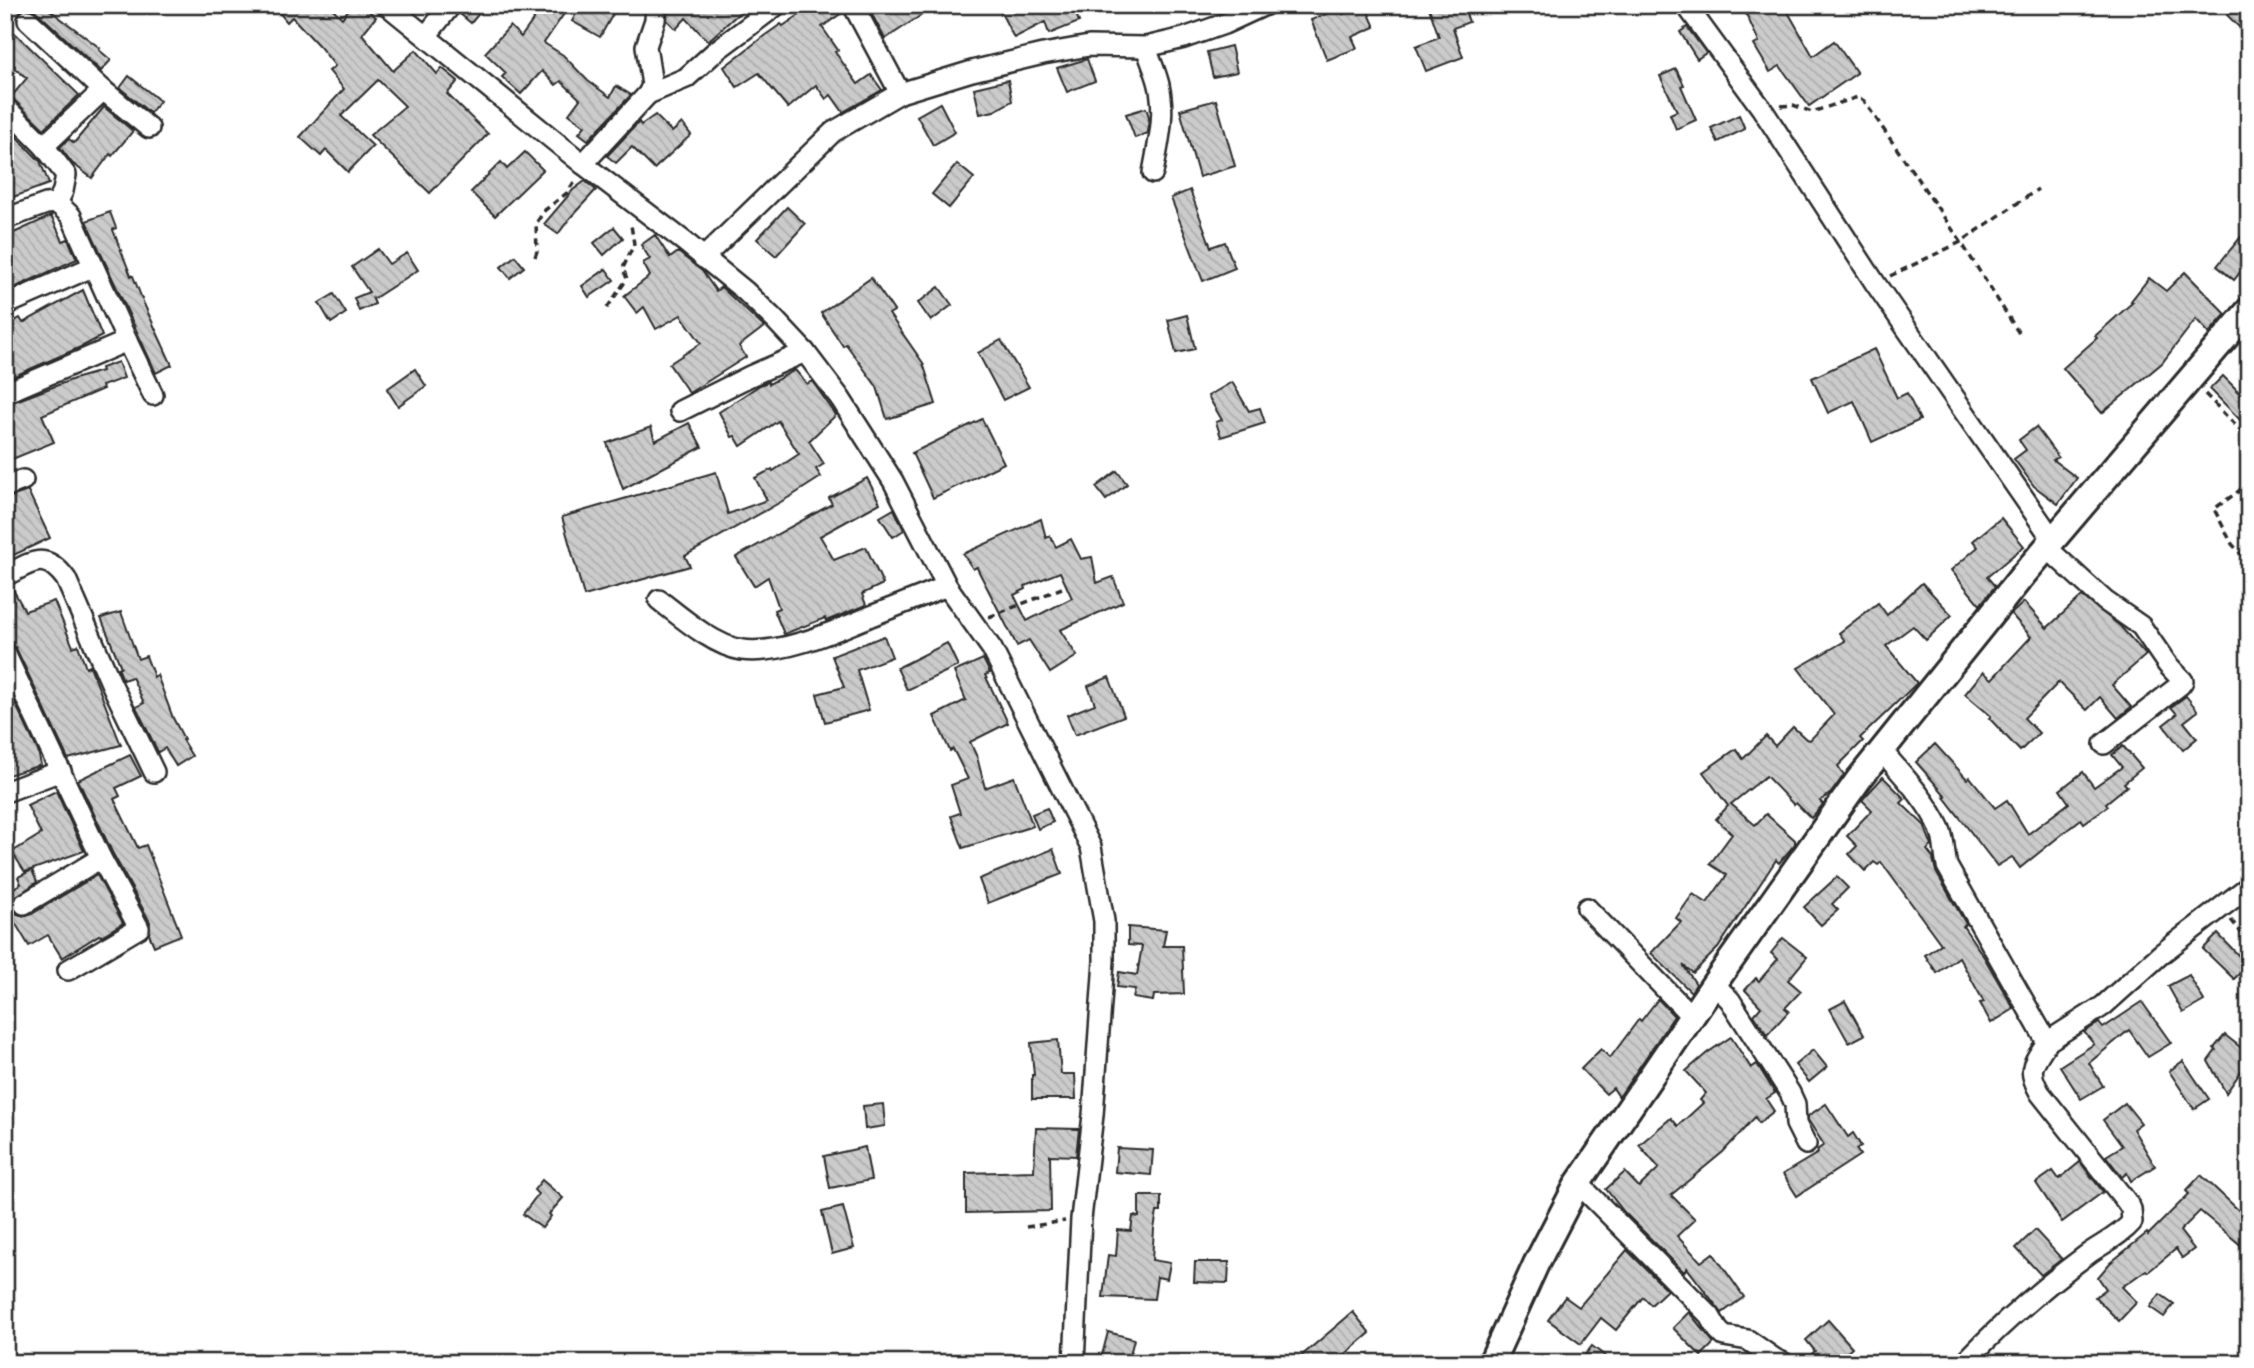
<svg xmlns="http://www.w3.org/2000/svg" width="2254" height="1368" font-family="Itim,sans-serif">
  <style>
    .building { fill: url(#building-back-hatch); stroke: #2b2b2b; stroke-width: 2; fill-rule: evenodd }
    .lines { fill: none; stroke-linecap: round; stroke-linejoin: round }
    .minor-casing { stroke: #2b2b2b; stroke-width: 24 }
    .tertiary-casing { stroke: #2b2b2b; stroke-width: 30 }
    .path { stroke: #2b2b2b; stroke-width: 3.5; stroke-dasharray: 7 5; stroke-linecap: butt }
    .minor { stroke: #fff; stroke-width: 19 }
    .tertiary { stroke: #fff; stroke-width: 24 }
  </style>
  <defs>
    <pattern id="building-back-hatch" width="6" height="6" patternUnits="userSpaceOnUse" patternTransform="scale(1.75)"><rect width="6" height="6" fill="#cbcbcb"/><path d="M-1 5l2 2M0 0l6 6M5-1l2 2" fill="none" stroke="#aeaeae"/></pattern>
  </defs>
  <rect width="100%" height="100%" fill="#fff"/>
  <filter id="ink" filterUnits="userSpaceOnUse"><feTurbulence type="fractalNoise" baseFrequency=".0143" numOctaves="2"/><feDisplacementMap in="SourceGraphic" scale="14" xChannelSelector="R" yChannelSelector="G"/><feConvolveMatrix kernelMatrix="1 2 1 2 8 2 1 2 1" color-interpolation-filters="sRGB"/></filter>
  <g filter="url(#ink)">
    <g class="building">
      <polygon points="16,5 43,5 100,48 99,50 111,60 101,71 36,11 30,8 20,11"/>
      <polygon points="273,5 329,5 342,18 352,5 362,5 376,17 362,34 393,71 416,50 437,74 442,68 458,81 447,94 488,134 430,193 370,135 405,106 378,80 341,116 373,146 348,172 326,150 321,156 300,137 344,89 329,71 335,66 320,47 292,17 287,22"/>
      <polygon points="463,5 486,5 471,23 460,14"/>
      <polygon points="544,5 570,5 544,43 563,55 588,81 610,97 616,86 631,95 588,140 579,133 585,126 569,114 580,99 561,81 556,85 542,71 521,94 502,77 506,73 485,53 510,26 521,37"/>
      <polygon points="581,5 618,5 600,37 572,21"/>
      <polygon points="668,5 748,5 708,41 686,18 676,29 667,20"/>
      <polygon points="814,5 841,5 843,12 822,27 838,50 835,52 858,84 871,75 882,90 843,112 831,95 826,99 816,85 788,108 759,73 737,87 724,67 764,36 781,24 783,26"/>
      <polygon points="867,5 937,5 885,39"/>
      <polygon points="997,5 1073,5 1079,22 1049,34 1045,22 1014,38"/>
      <polygon points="1362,5 1365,5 1375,27 1352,37 1357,48 1327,60 1311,20 1341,8 1343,14"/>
      <polygon points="1428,5 1463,5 1469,22 1453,28 1463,57 1426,71 1416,46 1439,37"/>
      <polygon points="1742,5 1784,5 1813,56 1834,41 1857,73 1809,106 1780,66 1770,72 1754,45 1759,42"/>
      <polygon points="2236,5 2249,5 2249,37 2227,15"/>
      <polygon points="1687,27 1706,53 1697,59 1680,32"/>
      <polygon points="16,34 79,95 44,129 11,97 27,78 14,68 15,66 5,57 5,46"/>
      <polygon points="1231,46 1237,72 1213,77 1207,52"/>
      <polygon points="1087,59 1095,81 1067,92 1057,68"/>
      <polygon points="1676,69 1684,85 1681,86 1696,120 1676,129 1670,114 1677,111 1660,76"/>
      <polygon points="129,76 160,101 150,113 120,88"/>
      <polygon points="1008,80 1012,101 994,111 980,114 974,88"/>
      <polygon points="1216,100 1235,166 1199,177 1180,110"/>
      <polygon points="940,103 955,132 933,145 917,116"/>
      <polygon points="104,107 133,131 112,156 110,154 92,178 72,163 60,147 69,139 74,143"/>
      <polygon points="1146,108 1149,117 1148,133 1135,138 1126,114"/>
      <polygon points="655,115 672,132 682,123 691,135 654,169 632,147 616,163 607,156 639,122 641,125"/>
      <polygon points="1739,115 1745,129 1718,142 1711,128"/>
      <polygon points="5,125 40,161 49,184 5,200"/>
      <polygon points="525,152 543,170 495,216 471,192 501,162 507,169"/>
      <polygon points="957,164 974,178 949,208 932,194"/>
      <polygon points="585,181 596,190 570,218 558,234 544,224 573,190"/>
      <polygon points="1190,190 1211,247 1225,242 1235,268 1203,281 1171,198"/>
      <polygon points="787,207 805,224 776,256 757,239"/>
      <polygon points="110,212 116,228 113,230 131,276 133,276 144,304 172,365 156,373 86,221"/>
      <polygon points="51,216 63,241 68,239 77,259 5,292 5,237"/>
      <polygon points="614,227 623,238 604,255 594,243"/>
      <polygon points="2249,227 2249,261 2234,280 2217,266"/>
      <polygon points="655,235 670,258 678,252 702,271 716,291 721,287 764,327 739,346 746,357 689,393 669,364 701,343 681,315 656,329 644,307 637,313 624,296 650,276 643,263 650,259 641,245"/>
      <polygon points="378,249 389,264 407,253 418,270 373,299 372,297 375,304 359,311 354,298 369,292 352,267"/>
      <polygon points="515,256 524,267 510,278 501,267"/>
      <polygon points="606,269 614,280 589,297 582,286"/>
      <polygon points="2185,272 2226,314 2209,333 2196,319 2162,363 2102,413 2063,368 2097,338 2095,336 2133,302 2131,301 2149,278 2166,291"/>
      <polygon points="871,278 894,311 889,314 923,363 936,404 887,419 877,387 846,344 843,346 821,313"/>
      <polygon points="939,287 952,305 931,321 918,303"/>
      <polygon points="83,290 102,336 83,346 5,380 5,326 20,318 23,323"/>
      <polygon points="334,294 346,313 331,323 319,303"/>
      <polygon points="1187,315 1195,349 1176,353 1168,320"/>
      <polygon points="1001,340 1029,387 1003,400 978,353"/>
      <polygon points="1874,349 1897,398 1907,393 1920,420 1872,442 1854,401 1828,413 1812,378"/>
      <polygon points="118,362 124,378 102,386 103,389 42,415 54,442 5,462 5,405 74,379 102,371 101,368"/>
      <polygon points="415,369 426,386 398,406 387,389"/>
      <polygon points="795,370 807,384 812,381 836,415 809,441 824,464 816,469 821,477 793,495 685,556 690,566 584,596 562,517 716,472 728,514 767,500 755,478 772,469 773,471 799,454 778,421 741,446 735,436 732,437 719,412 760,385 768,382 769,384"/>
      <polygon points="2223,376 2249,402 2249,429 2210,389"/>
      <polygon points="1232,382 1249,411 1260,408 1265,423 1221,437 1216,422 1222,420 1208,396"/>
      <polygon points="982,419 1004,463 933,498 912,453"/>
      <polygon points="689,423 702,447 623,489 607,443 651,427 655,441"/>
      <polygon points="2036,427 2058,457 2053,460 2077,478 2058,504 2034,486 2014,459 2026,450 2019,440"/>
      <polygon points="1117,471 1127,484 1106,500 1096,487"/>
      <polygon points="867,478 880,503 820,536 834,560 866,547 883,584 862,594 866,605 826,621 825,618 784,634 774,610 779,608 768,577 754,586 736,557 832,504 829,498"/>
      <polygon points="28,491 50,538 5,559 5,499"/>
      <polygon points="894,509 904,530 893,537 880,517"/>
      <polygon points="2001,518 2024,546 1987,577 1995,586 1980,605 1951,570 1978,547 1973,541"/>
      <path d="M1041 519 1046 538 1050 536 1056 547 1071 539 1081 559 1092 557 1097 583 1113 577 1123 602 1060 630 1077 656 1050 673 1029 640 1017 646 978 570 977 567 973 569 963 554ZM1060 572 1072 598 1027 621 1014 595 1026 589 1025 586Z"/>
      <polygon points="1922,583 1952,615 1926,640 1913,626 1886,646 1917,683 1860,738 1863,741 1838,766 1844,775 1831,793 1820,801 1823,804 1820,808 1811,818 1796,803 1794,805 1766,776 1731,804 1755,825 1766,814 1795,840 1795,844 1779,863 1776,860 1718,948 1693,973 1683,965 1696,984 1691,992 1651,953 1681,922 1676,918 1693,894 1707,903 1727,875 1710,864 1732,834 1716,819 1728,806 1703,772 1736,749 1743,759 1766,736 1775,746 1793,727 1806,739 1810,740 1834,715 1798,668 1845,641 1839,633 1878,603 1887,615"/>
      <polygon points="11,586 25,611 54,601 73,647 78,645 86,668 90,666 121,745 68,759 16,648 11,643 5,641 5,588"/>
      <polygon points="2082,596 2120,626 2146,655 2112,685 2131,707 2118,718 2100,697 2087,710 2059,682 2024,718 2039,733 2020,751 1989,718 1991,716 1965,694 1983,672 1992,679 2031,637 2011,614 2024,602 2047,628"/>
      <polygon points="121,612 138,659 146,656 154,677 157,675 173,718 184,739 182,740 192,756 176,766 165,748 158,752 136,707 144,703 132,677 123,680 119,670 118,668 121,667 101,618"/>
      <polygon points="884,636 892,657 857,670 869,710 825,722 817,694 844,687 832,656"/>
      <polygon points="947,643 958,666 907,690 897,668"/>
      <polygon points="983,659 990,673 985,675 1008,723 970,742 977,757 985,788 1014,777 1033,826 963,848 951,816 960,813 951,785 968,779 953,749 950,751 934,716 966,700 954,672"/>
      <polygon points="1109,677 1124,716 1075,735 1067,715 1095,704 1088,686"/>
      <polygon points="5,682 38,751 41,765 5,776"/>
      <polygon points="2186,696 2198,711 2184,722 2197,738 2183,750 2163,725 2177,714 2171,707"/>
      <polygon points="1935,744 1967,779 1970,777 1995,808 2007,800 2028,834 2069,803 2060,790 2083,772 2094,787 2122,767 2112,755 2123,746 2142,768 2124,783 2127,786 2106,803 2108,806 2084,823 2081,819 2020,868 2012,857 1997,866 1944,797 1946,796 1916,762"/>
      <polygon points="130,755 141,776 116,788 120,796 114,799 138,848 146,845 181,935 154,946 149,934 150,922 112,852 78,780"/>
      <polygon points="1883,777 1905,799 1901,803 1924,825 1932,846 1927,850 1933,858 1936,872 1966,924 1963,926 1984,957 2014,1009 1991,1023 1980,1003 1984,1002 1959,957 1937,973 1925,955 1941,944 1881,862 1878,865 1874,862 1865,871 1849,854 1857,846 1847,836 1872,810 1862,800"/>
      <polygon points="56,791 84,851 25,872 12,852 41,834 27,805"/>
      <polygon points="1047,808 1053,822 1038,829 1032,814"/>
      <polygon points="1053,849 1062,874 988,903 979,879"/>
      <polygon points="32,870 37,882 13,899 12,905 17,914 24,916 30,915 97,875 123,923 101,936 99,935 62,958 48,935 29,946 5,906 5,892 21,884 18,877"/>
      <polygon points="1837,877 1848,888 1832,904 1838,910 1821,925 1804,907"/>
      <polygon points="1128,927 1166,930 1163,946 1182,946 1184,994 1154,995 1153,1001 1133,998 1135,989 1117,987 1119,972 1137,975 1142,946 1128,945"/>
      <polygon points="2218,934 2248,965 2234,979 2203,949"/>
      <polygon points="1783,938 1807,957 1788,980 1801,991 1785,1008 1789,1011 1767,1035 1754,1015 1761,1007 1745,990 1756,978 1759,981 1778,959 1771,953"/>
      <polygon points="2189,975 2204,1001 2183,1013 2168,986"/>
      <polygon points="1658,999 1674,1016 1619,1097 1613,1088 1606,1094 1581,1069 1601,1049 1610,1058 1639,1019 1641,1021"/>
      <polygon points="1845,1001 1864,1035 1849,1043 1830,1009"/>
      <polygon points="2142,1002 2171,1043 2148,1057 2129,1030 2089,1063 2103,1086 2081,1099 2060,1066 2094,1044 2084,1032 2099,1023 2103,1028"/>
      <polygon points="2225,1035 2249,1054 2249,1060 2226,1093 2208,1061 2216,1050 2214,1048"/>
      <polygon points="1731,1037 1751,1068 1757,1064 1775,1093 1766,1099 1774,1111 1759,1123 1755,1117 1723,1152 1671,1195 1695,1219 1677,1236 1701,1262 1713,1253 1744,1297 1722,1313 1687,1268 1684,1272 1624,1212 1606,1189 1625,1172 1639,1187 1659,1168 1639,1145 1671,1118 1678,1126 1703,1103 1700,1100 1706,1093 1686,1071 1707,1053"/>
      <polygon points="1058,1040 1061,1074 1075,1074 1076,1099 1032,1099 1032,1075 1034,1075 1031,1043"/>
      <polygon points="1813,1050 1827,1067 1809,1082 1795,1065"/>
      <polygon points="2183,1061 2209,1099 2194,1109 2169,1071"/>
      <polygon points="2125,1103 2141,1123 2133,1129 2155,1166 2131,1181 2127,1173 2122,1177 2106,1156 2122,1146 2103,1120"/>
      <polygon points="883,1104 885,1126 865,1129 863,1106"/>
      <polygon points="1826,1104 1848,1137 1853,1133 1861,1146 1856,1149 1860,1155 1797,1196 1783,1174 1818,1153 1817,1150 1824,1145 1808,1120 1808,1116"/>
      <polygon points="1036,1128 1079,1129 1076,1156 1050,1155 1051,1211 966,1213 966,1173 1034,1171"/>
      <polygon points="865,1147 871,1180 830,1188 824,1156"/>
      <polygon points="1117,1148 1153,1150 1151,1175 1115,1172"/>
      <polygon points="2080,1162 2103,1192 2062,1222 2036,1183 2053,1171 2059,1179"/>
      <polygon points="2201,1175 2249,1220 2249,1252 2200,1211 2180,1231 2194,1249 2182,1258 2176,1249 2148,1272 2146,1270 2122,1287 2137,1302 2119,1321 2095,1297 2106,1289 2098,1277 2110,1263 2147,1233 2148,1235 2189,1194 2186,1191"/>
      <polygon points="542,1180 563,1198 549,1214 551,1216 542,1228 523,1214 538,1194 534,1190"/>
      <polygon points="1139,1196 1161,1196 1161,1212 1157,1212 1154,1229 1152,1260 1170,1263 1167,1279 1157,1277 1154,1299 1103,1297 1108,1255 1116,1256 1118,1230 1131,1231 1133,1216 1139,1217"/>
      <polygon points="843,1207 854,1248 832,1254 822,1212"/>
      <polygon points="2035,1230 2062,1259 2041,1275 2016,1248"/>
      <polygon points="1627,1250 1667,1290 1651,1305 1643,1297 1616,1330 1601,1318 1581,1344 1548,1320 1565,1297 1579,1307"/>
      <polygon points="1195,1262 1229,1262 1228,1283 1194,1282"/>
      <polygon points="2160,1294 2174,1304 2164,1317 2150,1307"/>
      <polygon points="1353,1312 1370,1333 1335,1363 1293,1363"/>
      <polygon points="1689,1312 1714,1343 1701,1356 1673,1328"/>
      <polygon points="1828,1320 1852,1347 1835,1363 1802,1363 1815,1351 1806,1340"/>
      <polygon points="1108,1332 1134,1339 1128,1363 1100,1363"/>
      <polygon points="1592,1346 1614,1363 1579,1363"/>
    </g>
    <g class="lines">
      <g class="minor-casing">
        <g id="minor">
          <polyline points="387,5 583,164 685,242 745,291 775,320 805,352 840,398 893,481 947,586 992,649 1091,847 1104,921 1104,961 1093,1115 1081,1219 1074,1363"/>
          <polyline points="853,5 900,93"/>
          <polyline points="1686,5 1762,109 1875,283 2053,540"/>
          <polyline points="28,20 103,90"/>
          <polyline points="426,36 451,5"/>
          <path d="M1146 47C1150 60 1156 72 1159 85 1166 115 1158 144 1153 173"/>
          <polyline points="648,94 652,85 646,46 655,20 656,5"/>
          <polyline points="5,107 44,146"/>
          <polyline points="583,164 648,94 686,78 717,50 777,5"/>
          <polyline points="57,203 63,191 66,175 44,146 103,90 149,128"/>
          <polyline points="5,219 46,204 57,203 71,216 127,341"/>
          <polyline points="703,258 833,132 900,93 972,71 1043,54 1089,46 1146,47 1184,38 1224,24 1265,5"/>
          <polyline points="5,305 92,267"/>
          <polyline points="5,393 127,341 153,395"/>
          <polyline points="680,411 750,376 805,352"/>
          <polyline points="5,487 23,480"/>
          <polyline points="2046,547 2105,601 2141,626 2167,664 2183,681 2180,685 2104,744"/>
          <path d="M5 576C32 562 45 550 66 579L111 683 154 772"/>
          <path d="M659 600C681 617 714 646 742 650 782 655 835 631 871 616 897 606 922 596 947 586"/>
          <polyline points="5,653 101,858 139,928 68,970"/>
          <path d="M1881 750C1901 773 1928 801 1940 829 1945 841 1944 854 1947 866L2047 1042 2103 1006 2161 954 2249 886"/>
          <polyline points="5,792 61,771"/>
          <polyline points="24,904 101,858"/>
          <polyline points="1587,908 1692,1017"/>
          <polyline points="1714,984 1730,1000 1790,1093 1795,1104 1796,1124 1806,1144"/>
          <polyline points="1578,1183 1710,1316 1718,1330 1724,1336 1748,1340 1775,1359 1784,1363"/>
          <path d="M1964 1363C1999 1326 2046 1285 2088 1254 2102 1244 2120 1236 2132 1222L2131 1209 2126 1201 2040 1093C2026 1069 2033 1064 2047 1042"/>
        </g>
      </g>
      <g class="tertiary-casing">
        <polyline id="tertiary" points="1491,1363 1536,1264 1578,1183 1714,984 1859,779 2023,575 2249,310"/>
      </g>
      <g class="path">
        <polyline points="1781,106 1793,105 1812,112 1858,97 1864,101 1961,242 2020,335"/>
        <polyline points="535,257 537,251 536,223 545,210 567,193 576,179"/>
        <polyline points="1890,276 1961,242 2038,189"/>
        <polyline points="607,308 627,279 623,268 634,244 631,225"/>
        <polyline points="2205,394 2249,439"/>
        <polyline points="2249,479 2239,491 2214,509 2232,544 2249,563"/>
        <polyline points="989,617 1062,588"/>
        <polyline points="2231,920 2249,942"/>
        <polyline points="1026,1227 1065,1221"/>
      </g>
      <use href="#minor" class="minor"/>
      <use href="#tertiary" class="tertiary"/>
    </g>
  </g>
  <rect width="2254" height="1368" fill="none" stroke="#fff" stroke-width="28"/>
  <rect x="14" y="14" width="2226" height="1340" fill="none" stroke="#2b2b2b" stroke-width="2.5" filter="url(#ink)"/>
</svg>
